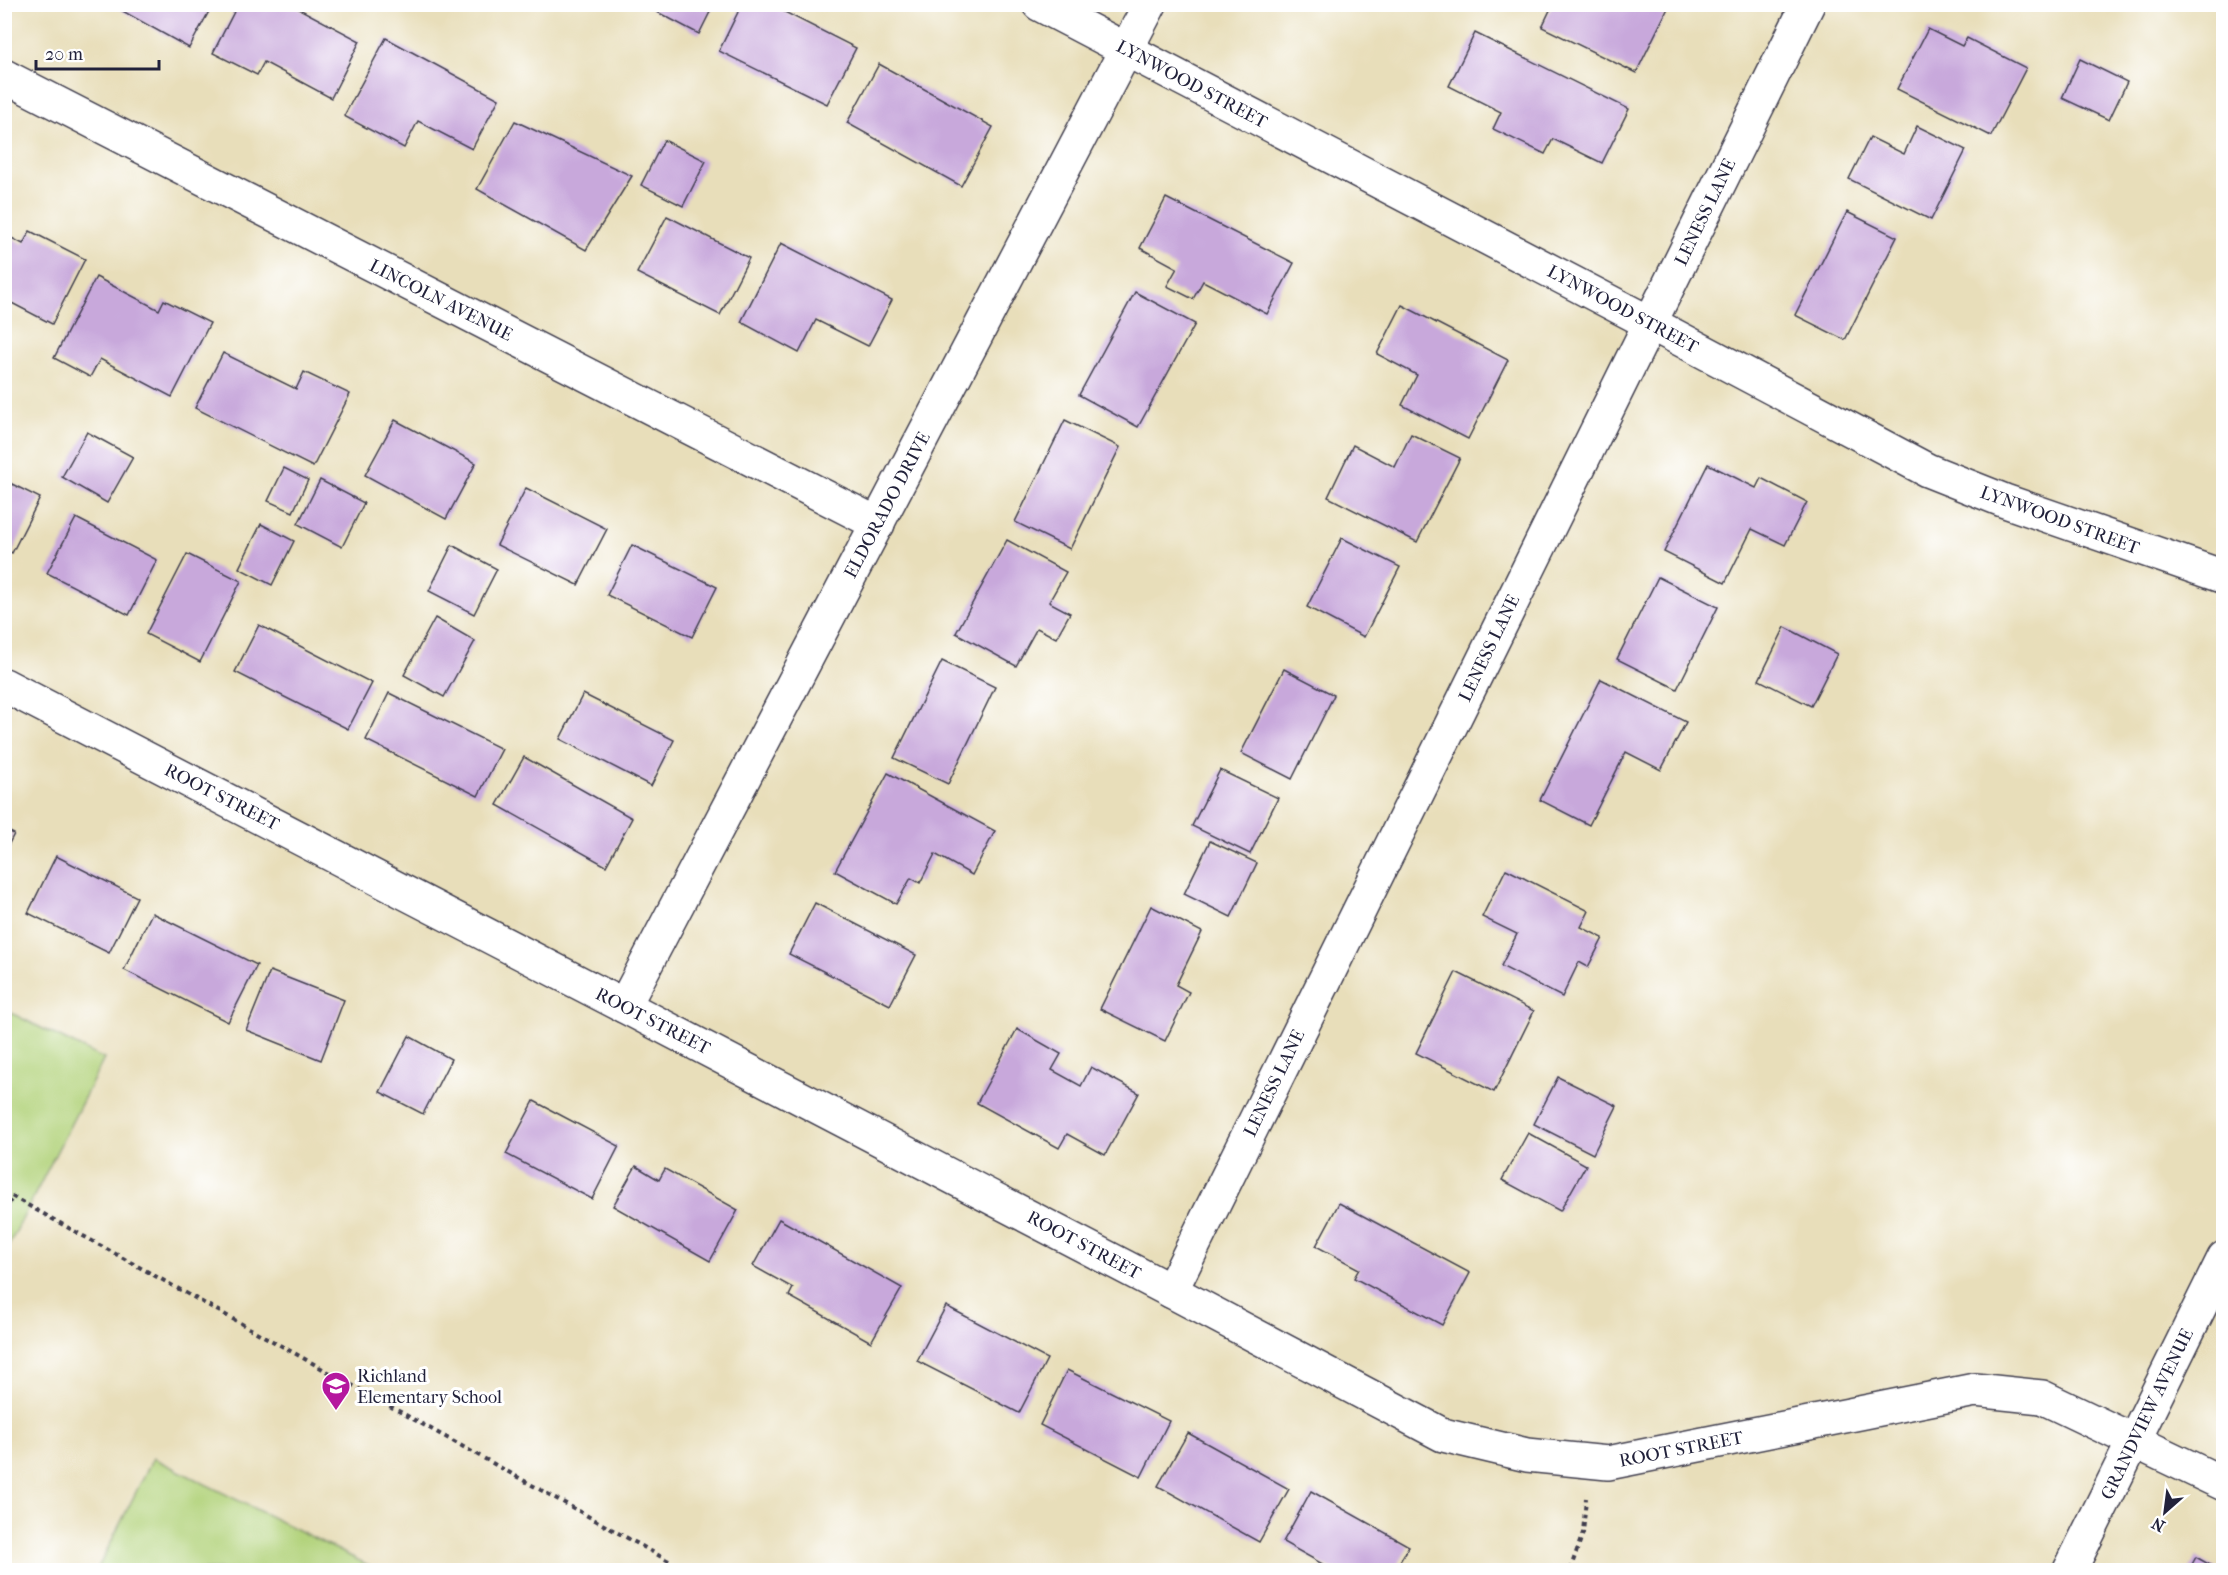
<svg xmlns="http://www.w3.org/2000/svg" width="2228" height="1575" font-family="'IM FELL French Canon',serif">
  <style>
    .green { fill: #b2d37b; stroke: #6a7a5b; stroke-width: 1.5 }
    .building { fill: #c8a8db }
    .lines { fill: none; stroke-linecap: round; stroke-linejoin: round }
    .street-casing { stroke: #403e4e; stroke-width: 36 }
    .path { stroke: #403e4e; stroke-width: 4; stroke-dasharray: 4.5 4.5; stroke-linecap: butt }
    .street { stroke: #fff; stroke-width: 33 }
    .labels { text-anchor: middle; stroke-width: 6; stroke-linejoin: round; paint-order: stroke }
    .street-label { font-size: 18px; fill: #22223b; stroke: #fff }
    .poi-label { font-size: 18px; fill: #22223b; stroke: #fff; text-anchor: start }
  </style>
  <rect width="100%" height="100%" fill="#fff"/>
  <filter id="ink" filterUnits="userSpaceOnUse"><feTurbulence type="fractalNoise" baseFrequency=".0167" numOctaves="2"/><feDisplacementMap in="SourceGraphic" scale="12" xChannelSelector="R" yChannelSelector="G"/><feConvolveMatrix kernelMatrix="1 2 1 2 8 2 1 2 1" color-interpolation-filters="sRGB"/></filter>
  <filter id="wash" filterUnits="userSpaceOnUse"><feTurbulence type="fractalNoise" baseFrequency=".008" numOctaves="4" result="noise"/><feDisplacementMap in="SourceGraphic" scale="24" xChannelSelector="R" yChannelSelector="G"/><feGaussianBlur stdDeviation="1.35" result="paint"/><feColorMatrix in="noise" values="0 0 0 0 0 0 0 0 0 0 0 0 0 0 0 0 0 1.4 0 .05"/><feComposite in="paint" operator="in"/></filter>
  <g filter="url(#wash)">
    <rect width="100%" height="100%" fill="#e8deba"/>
    <g class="green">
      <polygon points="5,1010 104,1059 5,1253"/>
      <polygon points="153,1458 378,1570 97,1570"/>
    </g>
    <g id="blocks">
      <g class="building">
        <polygon points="110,4 213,4 189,48"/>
        <polygon points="238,4 290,4 360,41 331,98 264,62 257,75 213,53"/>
        <polygon points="642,4 714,4 699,34"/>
        <polygon points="742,4 769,4 856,48 827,104 719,51"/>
        <polygon points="1553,4 1670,4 1636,73 1542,27"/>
        <polygon points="1928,29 1962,46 1967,38 2026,68 1991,136 1897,89"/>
        <polygon points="1475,33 1629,109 1602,163 1553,139 1545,154 1493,129 1501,112 1449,86"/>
        <polygon points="386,38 499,99 472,149 418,121 404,148 344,116"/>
        <polygon points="2080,59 2127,82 2109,120 2062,98"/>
        <polygon points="879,64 993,127 961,186 847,123"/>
        <polygon points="515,121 632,176 586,250 477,189"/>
        <polygon points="1917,126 1966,150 1931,220 1849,179 1870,137 1904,154"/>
        <polygon points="664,140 706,161 683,206 641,185"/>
        <polygon points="1166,198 1294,263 1267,314 1203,281 1193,299 1167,286 1177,268 1140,248"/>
        <polygon points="1847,212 1897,237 1845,340 1795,315"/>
        <polygon points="667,216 749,258 720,315 637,273"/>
        <polygon points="30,231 85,259 52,324 4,299 4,234 23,244"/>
        <polygon points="781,243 892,300 868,346 816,320 799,353 741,322"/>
        <polygon points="96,277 159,310 164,300 210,323 172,397 100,359 90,377 54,358"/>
        <polygon points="1135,292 1195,324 1138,427 1079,395"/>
        <polygon points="1402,305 1508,360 1468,439 1402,405 1417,375 1377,354"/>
        <polygon points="223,353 296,389 304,372 350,394 313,467 195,408"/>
        <polygon points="395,420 476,463 446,519 365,475"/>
        <polygon points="1065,420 1120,447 1070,549 1015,522"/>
        <polygon points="87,432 133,457 107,503 62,477"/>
        <polygon points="1411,434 1460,458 1417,542 1328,497 1353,445 1395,467"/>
        <polygon points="1708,464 1756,488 1761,478 1807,502 1785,545 1752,529 1725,583 1664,552"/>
        <polygon points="284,468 308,480 293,512 268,501"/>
        <polygon points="4,480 40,498 12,553 4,549"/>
        <polygon points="320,480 364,503 342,547 298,524"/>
        <polygon points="526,488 607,529 578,585 497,545"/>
        <polygon points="76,518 157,560 129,615 47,573"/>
        <polygon points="261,524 294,541 272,585 239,568"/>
        <polygon points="1342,538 1400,567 1364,637 1307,607"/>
        <polygon points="1007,540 1066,572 1049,602 1070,613 1056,638 1037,628 1016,666 956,633"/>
        <polygon points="452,545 497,569 474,614 429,591"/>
        <polygon points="632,545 717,587 692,637 607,595"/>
        <polygon points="187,554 241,581 200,662 146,634"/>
        <polygon points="1658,577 1718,607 1677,689 1617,659"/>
        <polygon points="435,618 475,641 444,697 404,675"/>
        <polygon points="259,625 372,683 348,729 235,672"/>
        <polygon points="1785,627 1837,654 1811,706 1759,680"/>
        <polygon points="942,661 995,687 948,784 894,758"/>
        <polygon points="1284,669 1334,695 1292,779 1241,753"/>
        <polygon points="1601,679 1686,722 1661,770 1626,752 1589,825 1540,800"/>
        <polygon points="389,693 502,749 478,796 366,740"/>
        <polygon points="583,694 674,740 651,786 560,739"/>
        <polygon points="524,757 632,818 606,866 497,805"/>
        <polygon points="1220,770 1278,798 1250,854 1192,826"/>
        <polygon points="888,773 995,831 972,875 935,854 920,883 911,878 896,904 835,871"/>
        <polygon points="4,829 14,834 4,853"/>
        <polygon points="1210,841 1257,863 1231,917 1184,894"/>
        <polygon points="56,856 137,897 109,953 28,913"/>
        <polygon points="1506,869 1589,911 1581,927 1603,938 1588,967 1579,962 1562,997 1501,966 1517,934 1482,917"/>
        <polygon points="815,903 916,955 890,1005 789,954"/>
        <polygon points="1151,906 1202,932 1176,985 1189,992 1165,1041 1100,1009"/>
        <polygon points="152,913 257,965 228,1022 124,970"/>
        <polygon points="270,971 344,1000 321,1060 246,1030"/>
        <polygon points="1456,972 1534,1011 1494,1092 1416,1053"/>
        <polygon points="1017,1029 1061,1054 1052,1070 1081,1086 1091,1067 1139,1093 1105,1155 1067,1134 1059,1148 977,1103"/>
        <polygon points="409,1036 451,1059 423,1114 380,1092"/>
        <polygon points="1558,1077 1617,1106 1593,1154 1534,1124"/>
        <polygon points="534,1101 619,1146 592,1199 506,1154"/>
        <polygon points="1528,1133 1586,1165 1560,1211 1502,1180"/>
        <polygon points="636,1166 659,1180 665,1169 738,1210 710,1261 613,1206"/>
        <polygon points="1339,1203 1470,1273 1442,1325 1354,1278 1359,1269 1316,1246"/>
        <polygon points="779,1219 902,1288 871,1342 789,1296 793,1288 753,1266"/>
        <polygon points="946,1306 1047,1359 1019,1413 917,1361"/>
        <polygon points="1067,1370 1169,1421 1141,1477 1040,1425"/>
        <polygon points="1188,1433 1289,1489 1259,1542 1158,1486"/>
        <polygon points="1311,1491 1409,1546 1395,1570 1333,1570 1283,1542"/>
        <polygon points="2196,1557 2219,1570 2189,1570"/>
      </g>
    </g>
  </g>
  <g filter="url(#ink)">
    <use href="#blocks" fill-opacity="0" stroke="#403e4e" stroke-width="1.5"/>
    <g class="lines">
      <g class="street-casing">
        <g id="street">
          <polyline points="1039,4 1650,323 1927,470 2005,501 2224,577"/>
          <polyline points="4,76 878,524"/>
          <polyline points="4,685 624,1006 1171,1291 1443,1435 1527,1455 1608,1463 1975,1390 2042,1397 2224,1484"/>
          <polyline points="624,1006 1150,4"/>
          <polyline points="1171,1291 1808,4"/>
          <polyline points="2070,1570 2224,1258"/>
        </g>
      </g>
      <g class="path">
        <polyline points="4,1192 685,1570"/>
        <polyline points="4,1212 13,1196"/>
        <polyline points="1570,1570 1583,1533 1586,1498"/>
      </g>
      <use href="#street" class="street"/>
    </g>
  </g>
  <defs>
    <g id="school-pin" transform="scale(1.5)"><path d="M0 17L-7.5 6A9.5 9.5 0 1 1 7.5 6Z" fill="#b5179e" stroke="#fff"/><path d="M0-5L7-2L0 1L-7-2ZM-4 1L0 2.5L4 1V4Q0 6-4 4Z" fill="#fff"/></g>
  </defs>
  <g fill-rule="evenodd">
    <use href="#school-pin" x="336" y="1386"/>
  </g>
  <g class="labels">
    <g class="street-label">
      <text transform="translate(1192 84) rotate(28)" y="6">LYNWOOD STREET</text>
      <text transform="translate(1705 212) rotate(-64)" y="6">LENESS LANE</text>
      <text transform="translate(441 300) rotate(27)" y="6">LINCOLN AVENUE</text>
      <text transform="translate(1623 309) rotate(28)" y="6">LYNWOOD STREET</text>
      <text transform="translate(887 505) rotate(-62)" y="6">ELDORADO DRIVE</text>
      <text transform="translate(2060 520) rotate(20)" y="6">LYNWOOD STREET</text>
      <text transform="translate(1489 648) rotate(-64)" y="6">LENESS LANE</text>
      <text transform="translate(222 797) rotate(27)" y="6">ROOT STREET</text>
      <text transform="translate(653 1021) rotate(27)" y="6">ROOT STREET</text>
      <text transform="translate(1274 1083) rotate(-64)" y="6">LENESS LANE</text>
      <text transform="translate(1084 1245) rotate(28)" y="6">ROOT STREET</text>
      <text transform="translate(2147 1414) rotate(-64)" y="6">GRANDVIEW AVENUE</text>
      <text transform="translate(1681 1449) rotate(-11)" y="6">ROOT STREET</text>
    </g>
    <g class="poi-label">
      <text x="357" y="1382">Richland<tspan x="357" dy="21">Elementary School</tspan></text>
    </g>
  </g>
  <rect width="2228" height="1575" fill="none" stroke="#fff" stroke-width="24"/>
  <g transform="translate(2165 1512) rotate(208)" stroke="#ffffff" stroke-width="4.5" paint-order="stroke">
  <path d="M0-4.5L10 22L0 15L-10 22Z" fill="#22223b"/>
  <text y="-9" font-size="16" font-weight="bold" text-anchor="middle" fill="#22223b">N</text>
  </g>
  <path d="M36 60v9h123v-9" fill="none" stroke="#22223b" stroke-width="3"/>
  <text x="45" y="60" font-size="18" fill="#22223b" stroke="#ffffff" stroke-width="4.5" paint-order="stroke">20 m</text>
</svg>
